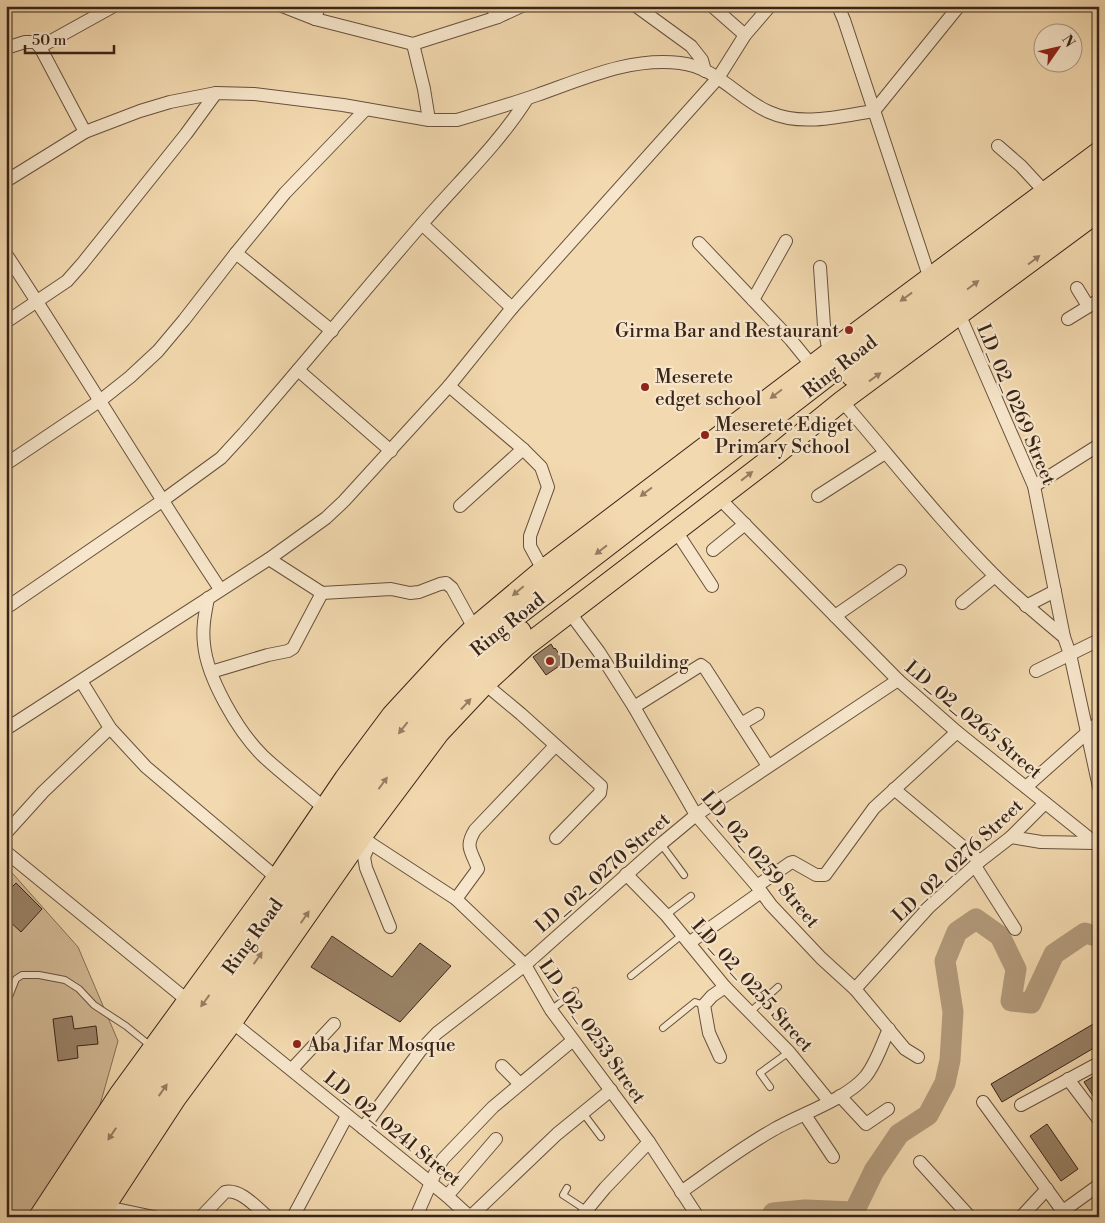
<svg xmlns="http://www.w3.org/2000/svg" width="1105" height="1223" font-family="'Libre Bodoni',serif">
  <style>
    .green { fill: #d3ba96; stroke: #866f58 }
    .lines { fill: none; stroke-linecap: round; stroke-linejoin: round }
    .river { stroke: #b39b7c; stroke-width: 21 }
    .building { fill: #998267; stroke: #382419 }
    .lane-casing { stroke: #67513e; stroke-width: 8 }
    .street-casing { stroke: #67513e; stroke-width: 14 }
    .primary-casing { stroke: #382419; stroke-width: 22 }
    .highway-casing { stroke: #382419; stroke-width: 24 }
    .lane { stroke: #f7e6cb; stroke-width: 6 }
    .street { stroke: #f7e6cb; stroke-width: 12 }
    .primary { stroke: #f3d9af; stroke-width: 20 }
    .highway { stroke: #f3d9af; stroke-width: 22 }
    .oneway { fill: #967e64 }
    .poi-dot { fill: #8f2418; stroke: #f7e6cb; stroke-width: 2 }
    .labels { text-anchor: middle; stroke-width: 4.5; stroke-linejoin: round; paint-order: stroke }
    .poi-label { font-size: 19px; fill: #382419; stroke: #f7e6cb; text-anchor: start }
    .street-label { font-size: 19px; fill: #382419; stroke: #f7e6cb }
  </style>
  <rect width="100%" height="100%" fill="#f3d9af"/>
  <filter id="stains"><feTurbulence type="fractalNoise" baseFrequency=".004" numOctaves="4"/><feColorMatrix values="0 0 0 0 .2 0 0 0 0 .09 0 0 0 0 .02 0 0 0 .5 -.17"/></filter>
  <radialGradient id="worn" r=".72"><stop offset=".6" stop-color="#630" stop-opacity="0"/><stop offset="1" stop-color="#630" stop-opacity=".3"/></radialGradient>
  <polygon class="green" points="6,866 78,947 118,1041 96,1119 31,1217 6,1217"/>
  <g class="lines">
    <polyline class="river" points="773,1217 773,1213 805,1210 854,1212 874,1171 899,1134 928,1115 945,1083 950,1060 953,1012 945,961 957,932 976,919 1000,936 1016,969 1011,1001 1031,1003 1054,954 1085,933 1099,937"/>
  </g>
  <g class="building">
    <polygon points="551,644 554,649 555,648 565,662 546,675 533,657"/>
    <polygon points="16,883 42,909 21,932 6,918 6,893"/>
    <polygon points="332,936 392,977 420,943 451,966 400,1022 311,967"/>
    <polygon points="72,1016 74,1029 96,1026 98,1044 77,1046 78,1058 58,1061 53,1019"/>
    <polygon points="1095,1023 1099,1029 1099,1045 1002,1102 991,1084"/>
    <polygon points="1099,1073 1099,1105 1084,1082"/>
    <polygon points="1047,1124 1078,1169 1061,1181 1030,1136"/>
  </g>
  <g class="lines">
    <g class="lane-casing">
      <g id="lane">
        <polyline points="661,844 684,875"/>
        <polyline points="666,915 691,896"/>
        <polyline points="631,976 682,935"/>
        <polyline points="6,1004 16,979 22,975 39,975 65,980 79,989 94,1005 126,1026 152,1047"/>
        <polyline points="551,1010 575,991"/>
        <polyline points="750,1012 778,987"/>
        <polyline points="663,1028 695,1002 704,1005"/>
        <polyline points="770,1087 760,1073 789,1052"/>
        <polyline points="583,1113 601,1137"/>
        <polyline points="567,1188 563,1195 586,1210 599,1217"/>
        <polyline points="6,1192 6,1196"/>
        <polyline points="612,1217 614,1217"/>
      </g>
    </g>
    <g class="street-casing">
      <g id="street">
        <polyline points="282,6 315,19 413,44 498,17"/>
        <polyline points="491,6 498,17 522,6"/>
        <polyline points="636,6 691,46 702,60 705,71"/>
        <polyline points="712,6 745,35"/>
        <polyline points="838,6 844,20 930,279"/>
        <polyline points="315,19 319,6"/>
        <polyline points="413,44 424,89 429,120"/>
        <polyline points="40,47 114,6"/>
        <polyline points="6,48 25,42 35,42 40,47 85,132"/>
        <polyline points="998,146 1021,166 1045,192"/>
        <path d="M6 181 85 132 140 111 170 102 216 93 254 94 343 105 429 120H457C484 112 511 104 537 95 583 79 630 57 680 63 716 67 739 99 769 112 802 127 840 116 874 111L959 6"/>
        <polyline points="422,224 512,308"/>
        <polyline points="699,243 791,340 813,367"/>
        <polyline points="236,253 332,331"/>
        <path d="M6 254C79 365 147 479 220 589"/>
        <polyline points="820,267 824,326 829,353"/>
        <polyline points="1077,288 1088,306"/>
        <polyline points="753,300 786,241"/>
        <polyline points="960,316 1034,486 1064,637 1070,654 1099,787"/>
        <polyline points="1068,319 1099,300"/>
        <polyline points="6,322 67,281 82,264 186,134 216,93"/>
        <polyline points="298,370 391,451"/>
        <polyline points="449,386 523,449 541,467 548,487 530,536 530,546 543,570"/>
        <path d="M842 401C893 460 940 521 995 576 1017 598 1040 617 1064 637"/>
        <polyline points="6,464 101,400 130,377 158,351 184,320 236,253 285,193 366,109"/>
        <polyline points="1034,486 1099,445"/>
        <polyline points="818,496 885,453"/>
        <polyline points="719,498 898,680 957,732 1099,846"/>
        <polyline points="460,506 523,449"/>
        <polyline points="676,531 712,586"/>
        <polyline points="713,550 745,524"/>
        <polyline points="269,559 322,593 391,589 410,593 419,592 440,584 446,583 452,588 474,628"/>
        <path d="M208 598C205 614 202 628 204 644 207 678 238 731 262 755 282 774 304 790 324 808"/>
        <polyline points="962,603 995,576"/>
        <polyline points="1026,606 1055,591"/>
        <path d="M6 608 162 501 221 458 244 433C304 364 362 293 422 224 458 182 498 145 527 99"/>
        <polyline points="570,613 599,652 634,707 696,815 757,886 771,905 821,958 855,989 905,1049 918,1057"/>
        <polyline points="835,616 900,571"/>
        <polyline points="1036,671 1099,640"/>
        <polyline points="211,672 268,655 288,651 293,648 322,593"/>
        <polyline points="81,681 110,728 146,767 277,878"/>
        <polyline points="485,684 521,714 601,786 600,793 556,838"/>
        <polyline points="634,707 701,665 705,668 768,766"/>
        <polyline points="741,724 758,714"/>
        <polyline points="6,729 269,559 326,518 344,501 449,386 512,308 718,78 745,35 770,6"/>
        <polyline points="1026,787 1099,722"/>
        <polyline points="894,789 980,861"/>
        <polyline points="6,833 43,792 110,728"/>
        <polyline points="362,836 370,843 456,899 525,965 551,1010 649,1142 698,1217"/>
        <polyline points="1011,837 1041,842 1095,843"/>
        <polyline points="370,843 364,857 366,868 390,927"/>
        <polyline points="6,852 187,1000"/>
        <polyline points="975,866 1015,929"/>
        <polyline points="626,874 666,915 725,987 789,1052 829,1101"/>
        <polyline points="757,886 790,863 793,862 816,875 825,875 874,808 957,732"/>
        <path d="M456 899 478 869C472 851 464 848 475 830L555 746"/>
        <polyline points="689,943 761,892"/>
        <polyline points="855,989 929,907 980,861 1011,837 1045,803"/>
        <polyline points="232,1022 447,1196 470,1217"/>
        <polyline points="720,1057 709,1033 704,1005 712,996 725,987"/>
        <polyline points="502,1066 520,1084"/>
        <polyline points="292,1069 334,1024"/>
        <polyline points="1068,1079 1099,1120"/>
        <polyline points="840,1096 866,1124 888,1109"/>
        <polyline points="983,1102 1067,1217"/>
        <polyline points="1021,1105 1099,1063"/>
        <polyline points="805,1115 833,1157"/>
        <polyline points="363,1128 420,1051 437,1033 525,965 661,844 696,815 898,680"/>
        <polyline points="920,1162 970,1217"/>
        <path d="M681 1192C711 1171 741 1148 773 1130 800 1114 845 1100 865 1077 876 1064 882 1044 889 1029"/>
        <polyline points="447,1196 496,1139"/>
        <polyline points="116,1209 154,1217"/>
        <polyline points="1063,1211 1099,1185"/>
        <path d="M201 1217 225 1192C240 1188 257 1208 268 1217"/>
        <polyline points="293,1217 347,1116"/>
        <polyline points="416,1217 436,1171 443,1159 493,1107 572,1041"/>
        <polyline points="470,1217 557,1134 611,1090"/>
        <polyline points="581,1217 605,1188 649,1142"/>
        <polyline points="1021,1217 1047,1189"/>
      </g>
    </g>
    <g class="primary-casing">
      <g id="primary">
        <polyline points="39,1217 119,1095 277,878 345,778 392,715 451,651 474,628 543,570 829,353 1099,152"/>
        <polyline points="98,1217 176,1098 232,1022 362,836 439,733 485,684 527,645 778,453 842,401 1099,211"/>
      </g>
    </g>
    <g class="highway-casing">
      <g id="highway">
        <polyline points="852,375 1099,189"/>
        <path d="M57 1217C132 1102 213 991 293 879 356 792 414 699 498 629L944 285 1099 169"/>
        <polyline points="76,1217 177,1070 401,758 452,695 487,660 520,632"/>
      </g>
    </g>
    <use href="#lane" class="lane"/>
    <use href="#street" class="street"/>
    <use href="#primary" class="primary"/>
    <use href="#highway" class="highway"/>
  </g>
  <defs><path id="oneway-solid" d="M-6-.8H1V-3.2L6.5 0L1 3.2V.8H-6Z" transform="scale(1.25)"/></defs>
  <g class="oneway">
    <use href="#oneway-solid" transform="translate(1034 260) rotate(-37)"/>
    <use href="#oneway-solid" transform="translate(973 285) rotate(-37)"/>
    <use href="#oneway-solid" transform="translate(906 297) rotate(144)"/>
    <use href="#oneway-solid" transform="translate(875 377) rotate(-36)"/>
    <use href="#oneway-solid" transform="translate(776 394) rotate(143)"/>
    <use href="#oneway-solid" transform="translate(747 476) rotate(-38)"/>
    <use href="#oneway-solid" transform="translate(646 492) rotate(143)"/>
    <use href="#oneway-solid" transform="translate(601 550) rotate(142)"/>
    <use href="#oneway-solid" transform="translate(518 591) rotate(140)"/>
    <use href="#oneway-solid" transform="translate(466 704) rotate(-47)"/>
    <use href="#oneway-solid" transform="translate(403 728) rotate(128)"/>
    <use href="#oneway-solid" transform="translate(383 783) rotate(-54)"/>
    <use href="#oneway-solid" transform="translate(305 917) rotate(-55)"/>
    <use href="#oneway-solid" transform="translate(258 958) rotate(-55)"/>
    <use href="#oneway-solid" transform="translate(205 1001) rotate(126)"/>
    <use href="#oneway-solid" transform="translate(163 1090) rotate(-55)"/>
    <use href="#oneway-solid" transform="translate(112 1134) rotate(124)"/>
  </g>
  <g class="poi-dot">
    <circle cx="849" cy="330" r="5"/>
    <circle cx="645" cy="387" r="5"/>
    <circle cx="705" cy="435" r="5"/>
    <circle cx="550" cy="661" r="5"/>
    <circle cx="297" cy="1044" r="5"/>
  </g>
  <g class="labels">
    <g class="poi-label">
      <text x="839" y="337" text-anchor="end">Girma Bar and Restaurant</text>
      <text x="655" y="383">Meserete<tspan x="655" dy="22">edget school</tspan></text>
      <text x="715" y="431">Meserete Ediget<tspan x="715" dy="22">Primary School</tspan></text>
      <text x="560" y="668">Dema Building</text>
      <text x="307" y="1051">Aba Jifar Mosque</text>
    </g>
    <g class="street-label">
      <text transform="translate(839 366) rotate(-38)" y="7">Ring Road</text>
      <text transform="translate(1017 404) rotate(67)" y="7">LD_02_0269 Street</text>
      <text transform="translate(507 624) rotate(-39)" y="7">Ring Road</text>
      <text transform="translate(974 719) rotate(40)" y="7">LD_02_0265 Street</text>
      <text transform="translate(761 859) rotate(50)" y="7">LD_02_0259 Street</text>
      <text transform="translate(957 860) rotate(-43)" y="7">LD_02_0276 Street</text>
      <text transform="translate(602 872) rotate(-41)" y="7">LD_02_0270 Street</text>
      <text transform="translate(252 936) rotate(-54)" y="7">Ring Road</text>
      <text transform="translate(753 985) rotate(48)" y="7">LD_02_0255 Street</text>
      <text transform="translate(593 1031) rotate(55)" y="7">LD_02_0253 Street</text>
      <text transform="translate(393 1128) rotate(39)" y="7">LD_02_0241 Street</text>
    </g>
  </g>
  <rect width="1105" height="1223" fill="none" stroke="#f3d9af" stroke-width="25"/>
  <rect x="8" y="8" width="1090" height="1208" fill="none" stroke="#382419" stroke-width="2.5"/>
  <rect x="12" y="12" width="1080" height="1198" fill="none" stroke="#382419"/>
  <g transform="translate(1058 48) rotate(56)"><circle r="24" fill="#f7e6cb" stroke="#ab9884"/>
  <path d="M0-4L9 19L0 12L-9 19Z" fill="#8f2418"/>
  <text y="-8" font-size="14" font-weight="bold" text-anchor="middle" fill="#382419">N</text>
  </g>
  <path d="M25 45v8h89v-8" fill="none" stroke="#382419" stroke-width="2.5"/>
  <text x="32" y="45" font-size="15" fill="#382419" stroke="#f7e6cb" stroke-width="4" paint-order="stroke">50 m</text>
  <rect width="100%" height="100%" filter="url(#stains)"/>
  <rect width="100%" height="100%" fill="url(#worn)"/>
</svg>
